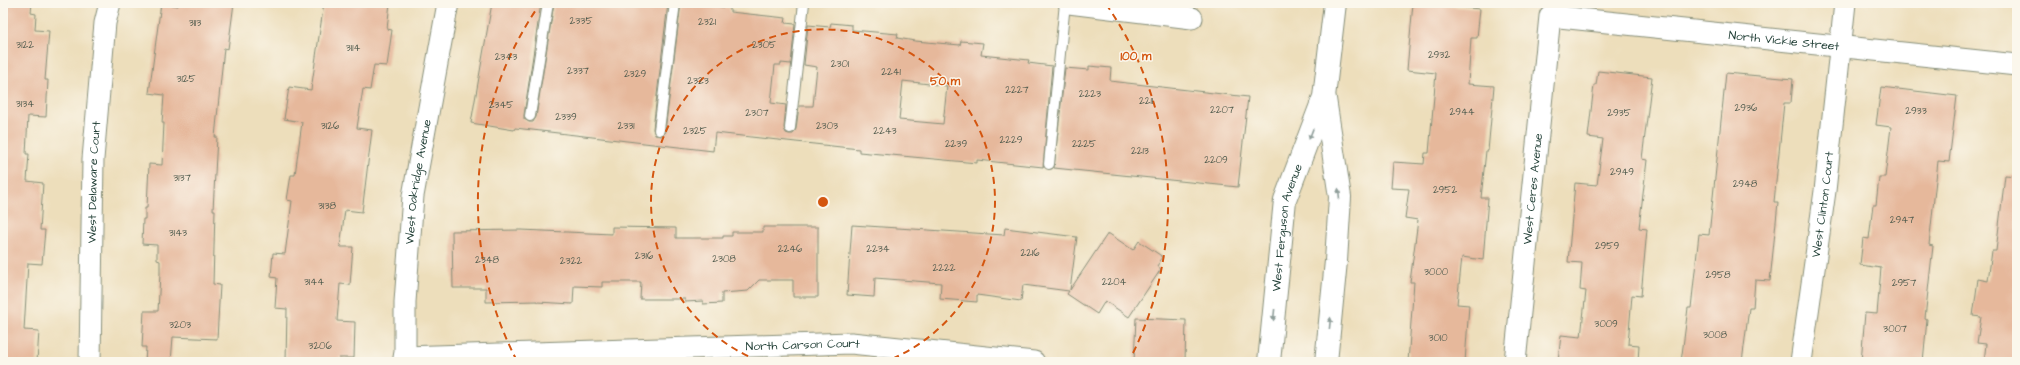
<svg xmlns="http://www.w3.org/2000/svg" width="2020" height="365" font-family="'Architects Daughter',sans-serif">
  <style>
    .building { fill: #e6b89b; fill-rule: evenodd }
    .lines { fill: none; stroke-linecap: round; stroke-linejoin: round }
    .service-casing { stroke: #868e78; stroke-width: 12 }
    .minor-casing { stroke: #868e78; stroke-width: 23 }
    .tertiary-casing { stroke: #868e78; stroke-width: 24 }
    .service { stroke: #fff; stroke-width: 10 }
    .minor { stroke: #fff; stroke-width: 21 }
    .tertiary { stroke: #fff; stroke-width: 22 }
    .oneway { fill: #8f9e9a }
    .ring { fill: none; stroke: #d45610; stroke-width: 2; stroke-dasharray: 7 5 }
    .labels { text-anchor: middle; stroke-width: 3; stroke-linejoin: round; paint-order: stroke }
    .number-label { font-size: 10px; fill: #515c4e }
    .street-label { font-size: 12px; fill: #1f3d34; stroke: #fbf7ec }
    .centre { fill: #d45610; stroke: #fbf7ec; stroke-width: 2 }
    .ring-label { font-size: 12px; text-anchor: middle; font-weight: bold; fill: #d45610; stroke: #fbf7ec; stroke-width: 3; stroke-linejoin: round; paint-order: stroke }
  </style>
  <rect width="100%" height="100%" fill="#fbf7ec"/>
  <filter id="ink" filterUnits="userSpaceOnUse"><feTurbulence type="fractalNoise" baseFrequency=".025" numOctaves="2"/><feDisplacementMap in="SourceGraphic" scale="8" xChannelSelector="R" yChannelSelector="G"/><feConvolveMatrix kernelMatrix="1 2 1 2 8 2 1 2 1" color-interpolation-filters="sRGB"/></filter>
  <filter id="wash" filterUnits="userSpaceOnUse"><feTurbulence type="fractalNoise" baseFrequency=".012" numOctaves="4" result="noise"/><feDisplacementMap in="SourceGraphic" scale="16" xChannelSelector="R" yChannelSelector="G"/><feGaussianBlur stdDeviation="0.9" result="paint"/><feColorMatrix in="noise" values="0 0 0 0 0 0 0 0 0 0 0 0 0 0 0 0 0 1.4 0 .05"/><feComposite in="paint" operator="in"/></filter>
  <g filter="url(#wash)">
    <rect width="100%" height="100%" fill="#eddebb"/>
    <g id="blocks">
      <g class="building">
        <polygon points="3,3 32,3 31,13 36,14 35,30 49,31 45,80 48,80 46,117 28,116 26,154 29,154 27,181 43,183 40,230 45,230 42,264 28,263 24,330 39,331 37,362 3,362"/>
        <polygon points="161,3 178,6 179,3 234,3 228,49 224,48 215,137 217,137 213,210 215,210 213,284 220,285 217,339 173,337 171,362 145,362 146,347 142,347 144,311 158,311 160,274 160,261 157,260 157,245 142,244 143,219 145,219 145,208 147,208 149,164 162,165 164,123 162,123 164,95 149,93"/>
        <polygon points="324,3 390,3 387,29 392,30 387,66 374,65 370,90 363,89 357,128 372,130 362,212 345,210 340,247 353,247 350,285 340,284 337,321 355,322 354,358 339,358 339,362 286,362 287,309 275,308 277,278 271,277 273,253 285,254 292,201 287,200 291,175 295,175 302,122 284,119 289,87 311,90"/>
        <path d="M492 3H541L524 115V119L529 122H533L536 117 554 3H668L653 129 655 135 662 136 665 131 681 3H690L730 8V12L786 18 785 23 795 24 791 64 781 63V65H775L771 103 786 105 784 128 786 133 789 134H793L796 129 799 106H813L817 67 804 65 808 25 830 27 831 23 852 25V30L898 34 897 38 915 41 960 45 961 41 983 43 981 55 1029 60 1028 63 1052 66 1043 167 977 160V163L859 152V149L715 133 713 151 515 128 514 130 471 123ZM903 81 947 86 943 124 899 120Z"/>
        <polygon points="1413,3 1480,9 1477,38 1471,38 1468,84 1494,86 1488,151 1486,151 1481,198 1488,198 1483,260 1462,257 1457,304 1469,305 1465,362 1408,362 1414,282 1410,282 1418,220 1405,218 1409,189 1391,188 1393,162 1424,164 1425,153 1429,153 1436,73 1407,70"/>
        <polygon points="1089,66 1111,68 1110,81 1248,97 1238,187 1054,168 1065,68 1089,70"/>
        <polygon points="1598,71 1652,77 1642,159 1647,160 1639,228 1647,229 1641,296 1632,295 1628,344 1639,345 1638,362 1558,362 1561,335 1581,337 1586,291 1580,290 1582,263 1568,262 1575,183 1597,185 1603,139 1588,137 1594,85 1596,85"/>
        <polygon points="1726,73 1793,79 1791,103 1784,103 1774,202 1778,202 1770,281 1755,280 1753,308 1749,308 1742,362 1681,362 1688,308 1691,308 1699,234 1709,235"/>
        <polygon points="1881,87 1957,96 1949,162 1938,161 1929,245 1933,246 1925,318 1927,319 1923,362 1861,362 1865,313 1877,314 1881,268 1860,265 1863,238 1869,239 1873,205 1876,205 1879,177 1885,177 1891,127 1876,125"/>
        <polygon points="2005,175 2017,176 2017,362 1984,362 1986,344 1977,343 1981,317 1973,316 1978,279 1988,281 1992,251 1996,251"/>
        <polygon points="852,225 1004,235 1005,228 1077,237 1070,290 1108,233 1133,250 1139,241 1163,257 1157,266 1161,269 1129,317 1105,301 1097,314 1067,294 1069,291 1023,285 1021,301 977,295 977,302 940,299 941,283 875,278 874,297 847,295"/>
        <polygon points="612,227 676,228 676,238 723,238 723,236 732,236 732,232 763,232 763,227 818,227 818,297 793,297 793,280 759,280 748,291 722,293 722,303 703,304 703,301 685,302 685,299 640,299 641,282 602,282 602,287 574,286 573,304 537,302 537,301 486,302 486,288 453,288 452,231 521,230 612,234"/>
        <polygon points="1136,318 1186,320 1185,362 1134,362"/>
      </g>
    </g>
  </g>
  <g filter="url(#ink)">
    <use href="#blocks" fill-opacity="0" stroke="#868e78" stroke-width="1"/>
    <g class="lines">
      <g class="service-casing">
        <g id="service">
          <polyline points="530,116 548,3"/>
          <polyline points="790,128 804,3"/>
          <polyline points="659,130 675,3"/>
          <polyline points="1049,164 1065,3"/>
        </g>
      </g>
      <g class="minor-casing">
        <g id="minor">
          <polyline points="1069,3 1192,18"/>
          <path id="s1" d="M404 357 851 343 1034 362"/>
          <path id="s2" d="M90 362 93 159 105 23 110 3"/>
          <path id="s3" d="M405 362V302L413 196 448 3"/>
          <path id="s4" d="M1515 362 1550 16 2017 65"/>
          <path id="s5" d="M1801 362 1825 191 1845 3"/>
        </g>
      </g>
      <g class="tertiary-casing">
        <g id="tertiary">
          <polyline points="1325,99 1340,197 1336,261 1326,362"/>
          <path id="s6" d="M1269 362 1285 200 1324 97 1335 3"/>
        </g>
      </g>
      <use href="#service" class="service"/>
      <use href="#minor" class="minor"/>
      <use href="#tertiary" class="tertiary"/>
    </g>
    <defs><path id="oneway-solid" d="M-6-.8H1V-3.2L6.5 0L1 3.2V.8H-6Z"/></defs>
    <g class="oneway">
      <use href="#oneway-solid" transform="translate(1311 134) rotate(111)"/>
      <use href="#oneway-solid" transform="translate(1339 194) rotate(-96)"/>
      <use href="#oneway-solid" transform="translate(1274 315) rotate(96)"/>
      <use href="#oneway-solid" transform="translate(1330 323) rotate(-84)"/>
    </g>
  </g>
  <g class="ring">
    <path d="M759 361A172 172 0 1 1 887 361"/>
    <path d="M517 361A345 345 0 0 1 540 4M1106 4A345 345 0 0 1 1129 361"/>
  </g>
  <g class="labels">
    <g class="number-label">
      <text x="581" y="24">2335</text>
      <text x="707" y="25">2321</text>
      <text x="195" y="26">3113</text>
      <text x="25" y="48">3122</text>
      <text x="764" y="48">2305</text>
      <text x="353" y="51">3114</text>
      <text x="1439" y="58">2932</text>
      <text x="506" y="60">2343</text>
      <text x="840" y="67">2301</text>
      <text x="578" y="74">2337</text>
      <text x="891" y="75">2241</text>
      <text x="635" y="77">2329</text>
      <text x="186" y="82">3125</text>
      <text x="698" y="84">2323</text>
      <text x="1017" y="93">2227</text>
      <text x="1090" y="97">2223</text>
      <text x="1146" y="104">2211</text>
      <text x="25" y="107">3134</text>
      <text x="501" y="108">2345</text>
      <text x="1746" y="111">2936</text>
      <text x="1222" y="113">2207</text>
      <text x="1916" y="114">2933</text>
      <text x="1462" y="115">2944</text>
      <text x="757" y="116">2307</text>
      <text x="1619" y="116">2935</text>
      <text x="566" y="120">2339</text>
      <text x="330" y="129">3126</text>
      <text x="626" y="129">2331</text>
      <text x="827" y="129">2303</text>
      <text x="695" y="134">2325</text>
      <text x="885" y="134">2243</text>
      <text x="1011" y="143">2229</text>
      <text x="956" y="147">2239</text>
      <text x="1084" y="147">2225</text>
      <text x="1140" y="154">2213</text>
      <text x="1216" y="163">2209</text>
      <text x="1622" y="175">2949</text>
      <text x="182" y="181">3137</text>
      <text x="1745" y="187">2948</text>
      <text x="1445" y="193">2952</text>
      <text x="327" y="209">3138</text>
      <text x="1902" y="223">2947</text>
      <text x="178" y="236">3143</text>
      <text x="1607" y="249">2959</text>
      <text x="790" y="252">2246</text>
      <text x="878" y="252">2234</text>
      <text x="1030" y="256">2216</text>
      <text x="644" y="259">2316</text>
      <text x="724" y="262">2308</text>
      <text x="487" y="263">2348</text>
      <text x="571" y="264">2322</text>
      <text x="944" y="271">2222</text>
      <text x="1436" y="275">3000</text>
      <text x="1718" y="278">2958</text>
      <text x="314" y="285">3144</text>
      <text x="1114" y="285">2204</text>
      <text x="1904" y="286">2957</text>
      <text x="1606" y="327">3009</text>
      <text x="180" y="328">3203</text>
      <text x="1895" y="332">3007</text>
      <text x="1715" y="338">3008</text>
      <text x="1438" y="341">3010</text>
      <text x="320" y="349">3206</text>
    </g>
    <g class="street-label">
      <text dy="4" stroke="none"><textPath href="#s4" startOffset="583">North Vickie Street</textPath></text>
      <text dy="4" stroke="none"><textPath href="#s2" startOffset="180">West Delaware Court</textPath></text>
      <text dy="4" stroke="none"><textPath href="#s3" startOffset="181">West Oakridge Avenue</textPath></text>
      <text dy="4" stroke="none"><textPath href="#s4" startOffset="174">West Ceres Avenue</textPath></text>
      <text dy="4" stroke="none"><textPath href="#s5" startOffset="159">West Clinton Court</textPath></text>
      <text dy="4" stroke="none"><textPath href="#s6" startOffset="136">West Ferguson Avenue</textPath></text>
      <text dy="4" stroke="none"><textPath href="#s1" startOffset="399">North Carson Court</textPath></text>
    </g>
  </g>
  <circle cx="823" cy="202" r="6" class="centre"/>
  <g class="ring-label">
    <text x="1136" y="60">100 m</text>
    <text x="945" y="85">50 m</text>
  </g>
  <rect width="2020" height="365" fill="none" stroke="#fbf7ec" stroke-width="16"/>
</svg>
